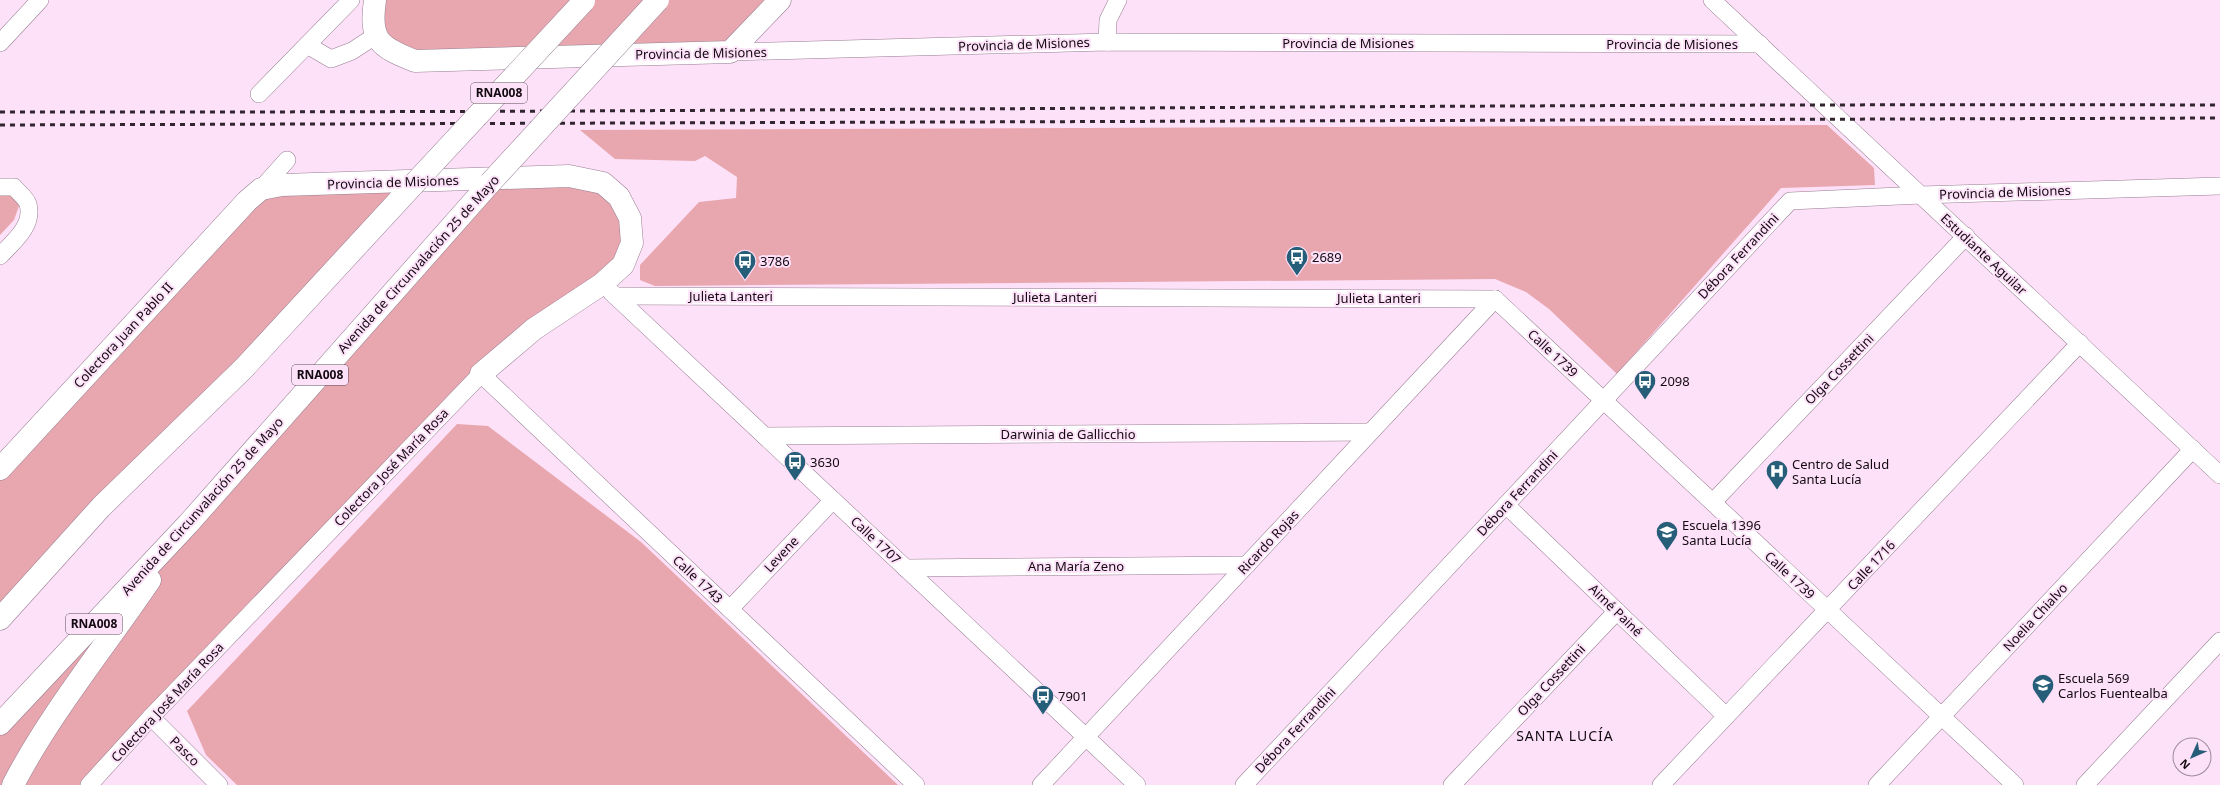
<svg xmlns="http://www.w3.org/2000/svg" width="2220" height="785" font-family="'Noto Sans',sans-serif">
  <style>
    .green { fill: #e8a6ae }
    .lines { fill: none; stroke-linecap: round; stroke-linejoin: round }
    .street-casing { stroke: #967d92; stroke-width: 18 }
    .secondary-casing { stroke: #967d92; stroke-width: 23 }
    .highway-casing { stroke: #967d92; stroke-width: 23 }
    .street { stroke: #fff; stroke-width: 17 }
    .secondary { stroke: #fff; stroke-width: 22 }
    .highway { stroke: #fff; stroke-width: 22 }
    .rail { stroke: #31252f; stroke-width: 3; stroke-dasharray: 5 5; stroke-linecap: butt }
    .highway-bridge-casing { stroke: #967d92; stroke-width: 23; stroke-linecap: butt }
    .highway-bridge { stroke: #fff; stroke-width: 22 }
    .labels { text-anchor: middle; stroke-width: 4; stroke-linejoin: round; paint-order: stroke }
    .shield { fill: #fde1f8; stroke: #584a56; stroke-width: 1 }
    .shield-label { font-size: 12px; font-weight: bold; fill: #120911 }
    .street-label { font-size: 13px; fill: #120911; stroke: #fde1f8 }
    .poi-label { font-size: 13px; fill: #120911; stroke: #fde1f8; text-anchor: start }
    .neighbourhood-label { font-size: 14px; letter-spacing: 1px; fill: #120911; stroke: #fde1f8 }
  </style>
  <rect width="100%" height="100%" fill="#fde1f8"/>
  <g class="green">
    <polygon points="375,0 780,0 730,52 391,52"/>
    <polygon points="1827,125 1874,168 1875,185 1781,188 1617,374 1549,309 1526,292 1495,279 655,286 640,280 640,265 699,202 736,198 737,177 705,156 695,161 615,159 580,130"/>
    <polygon points="490,183 603,183 632,243 534,329 89,785 0,785 0,724"/>
    <polygon points="413,185 0,619 0,469 261,189"/>
    <path d="M0 194C11 194 15 197 19 206L14 220 0 235Z"/>
    <polygon points="457,424 488,426 641,542 898,785 237,785 206,755 187,711"/>
  </g>
  <g class="lines">
    <g class="street-casing">
      <g id="street">
        <polyline points="1712,0 2220,475"/>
        <polyline points="1107,42 1108,20 1118,0"/>
        <polyline points="0,43 40,0"/>
        <polyline points="307,45 331,59 352,51 375,36"/>
        <polyline points="730,52 1107,42 1760,44"/>
        <polyline points="259,94 351,0"/>
        <path d="M0 187H14C18 192 26 198 28 204 34 226 13 242 0 256"/>
        <polyline points="261,189 287,160"/>
        <polyline points="611,292 1137,785"/>
        <polyline points="615,296 1495,299"/>
        <polyline points="1495,299 2015,785"/>
        <polyline points="765,436 1370,432"/>
        <polyline points="1713,502 1966,236"/>
        <polyline points="1506,505 1726,716"/>
        <polyline points="905,568 1247,565"/>
        <polyline points="730,609 833,500"/>
        <polyline points="151,717 219,785"/>
        <polyline points="89,785 151,717 481,374 916,785"/>
        <polyline points="1041,785 1495,299"/>
        <polyline points="1244,785 1790,201 1921,195 2220,186"/>
        <polyline points="1452,785 1617,611"/>
        <polyline points="1661,785 2080,343"/>
        <polyline points="1877,785 2193,449"/>
        <polyline points="2085,785 2220,641"/>
      </g>
    </g>
    <g class="secondary-casing">
      <g id="secondary">
        <path d="M375 0C369 40 379 47 415 61L730 52 780 0"/>
        <polyline points="0,469 247,201 261,189 282,185 569,176 603,183 619,197 630,218 632,243 623,265 602,284 534,329 481,374"/>
      </g>
    </g>
    <g class="highway-casing">
      <g id="highway">
        <polyline points="0,619 101,507 244,368 413,185"/>
        <polyline points="0,724 188,524 490,183"/>
        <path d="M13 785C51 712 104 648 150 580"/>
      </g>
    </g>
    <use href="#street" class="street"/>
    <use href="#secondary" class="secondary"/>
    <use href="#highway" class="highway"/>
    <g class="rail">
      <path d="M0 112C740 113 1480 103 2220 105"/>
      <polyline points="0,125 2220,118"/>
    </g>
    <g class="highway-bridge-casing">
      <g id="highway-bridge">
        <polyline points="490,183 658,0"/>
        <polyline points="413,185 584,1"/>
      </g>
    </g>
    <use href="#highway-bridge" class="highway-bridge"/>
  </g>
  <defs>
    <g id="bus-pin" transform="scale(1.15)"><path d="M0 17L-7.5 6A9.5 9.5 0 1 1 7.5 6Z" fill="#265d78" stroke="#fde1f8"/><path d="M-5-6H5V4H4V6H2V4H-2V6H-4V4H-5ZM-3.5-4V0h7V-4ZM-3.5 1.2v1.5H-2V1.2ZM2 1.2v1.5H3.5V1.2Z" fill="#fff"/></g>
    <g id="hospital-pin" transform="scale(1.15)"><path d="M0 17L-7.5 6A9.5 9.5 0 1 1 7.5 6Z" fill="#265d78" stroke="#fde1f8"/><path d="M-5-5h3v3.5h4V-5h3V5h-3V1.5h-4V5h-3Z" fill="#fff"/></g>
    <g id="school-pin" transform="scale(1.15)"><path d="M0 17L-7.5 6A9.5 9.5 0 1 1 7.5 6Z" fill="#265d78" stroke="#fde1f8"/><path d="M0-5L7-2L0 1L-7-2ZM-4 1L0 2.5L4 1V4Q0 6-4 4Z" fill="#fff"/></g>
    <g id="university-pin" transform="scale(1.15)"><path d="M0 17L-7.5 6A9.5 9.5 0 1 1 7.5 6Z" fill="#265d78" stroke="#fde1f8"/><path d="M0-5L7-2L0 1L-7-2ZM-4 1L0 2.5L4 1V4Q0 6-4 4Z" fill="#fff"/></g>
  </defs>
  <g fill-rule="evenodd">
    <use href="#bus-pin" x="1297" y="257"/>
    <use href="#bus-pin" x="745" y="261"/>
    <use href="#bus-pin" x="1645" y="381"/>
    <use href="#bus-pin" x="795" y="462"/>
    <use href="#hospital-pin" x="1777" y="471"/>
    <use href="#school-pin" x="1667" y="532"/>
    <use href="#university-pin" x="2043" y="685"/>
    <use href="#bus-pin" x="1043" y="696"/>
  </g>
  <g class="labels">
    <g class="shield">
      <rect x="471" y="83" width="56" height="20" rx="3"/>
      <rect x="292" y="365" width="56" height="20" rx="3"/>
      <rect x="66" y="614" width="56" height="20" rx="3"/>
    </g>
    <g class="shield-label">
      <text x="499" y="97">RNA008</text>
      <text x="320" y="379">RNA008</text>
      <text x="94" y="628">RNA008</text>
    </g>
    <g class="street-label">
      <text x="1348" y="48">Provincia de Misiones</text>
      <text transform="translate(1024 44) rotate(-2)" y="5">Provincia de Misiones</text>
      <text x="1672" y="49">Provincia de Misiones</text>
      <text transform="translate(701 53) rotate(-1)" y="5">Provincia de Misiones</text>
      <text transform="translate(393 182) rotate(-2)" y="5">Provincia de Misiones</text>
      <text transform="translate(2005 192) rotate(-2)" y="5">Provincia de Misiones</text>
      <text transform="translate(1984 254) rotate(43)" y="5">Estudiante Aguilar</text>
      <text transform="translate(1738 256) rotate(-47)" y="5">Débora Ferrandini</text>
      <text transform="translate(418 264) rotate(-48)" y="5">Avenida de Circunvalación 25 de Mayo</text>
      <text x="731" y="301">Julieta Lanteri</text>
      <text x="1055" y="302">Julieta Lanteri</text>
      <text x="1379" y="303">Julieta Lanteri</text>
      <text transform="translate(123 335) rotate(-47)" y="5">Colectora Juan Pablo II</text>
      <text transform="translate(1553 353) rotate(43)" y="5">Calle 1739</text>
      <text transform="translate(1839 369) rotate(-46)" y="5">Olga Cossettini</text>
      <text x="1068" y="439">Darwinia de Gallicchio</text>
      <text transform="translate(391 467) rotate(-46)" y="5">Colectora José María Rosa</text>
      <text transform="translate(1517 493) rotate(-47)" y="5">Débora Ferrandini</text>
      <text transform="translate(202 506) rotate(-48)" y="5">Avenida de Circunvalación 25 de Mayo</text>
      <text transform="translate(876 540) rotate(43)" y="5">Calle 1707</text>
      <text transform="translate(1268 542) rotate(-47)" y="5">Ricardo Rojas</text>
      <text transform="translate(781 554) rotate(-47)" y="5">Levene</text>
      <text transform="translate(1871 565) rotate(-47)" y="5">Calle 1716</text>
      <text x="1076" y="571">Ana María Zeno</text>
      <text transform="translate(1790 575) rotate(43)" y="5">Calle 1739</text>
      <text transform="translate(698 579) rotate(43)" y="5">Calle 1743</text>
      <text transform="translate(1616 610) rotate(44)" y="5">Aimé Painé</text>
      <text transform="translate(2035 617) rotate(-47)" y="5">Noelia Chialvo</text>
      <text transform="translate(1551 680) rotate(-47)" y="5">Olga Cossettini</text>
      <text transform="translate(167 702) rotate(-47)" y="5">Colectora José María Rosa</text>
      <text transform="translate(1295 730) rotate(-47)" y="5">Débora Ferrandini</text>
      <text transform="translate(185 751) rotate(45)" y="5">Pasco</text>
    </g>
    <g class="poi-label">
      <text x="1312" y="262">2689</text>
      <text x="760" y="266">3786</text>
      <text x="1660" y="386">2098</text>
      <text x="810" y="467">3630</text>
      <text x="1792" y="469">Centro de Salud<tspan x="1792" dy="15">Santa Lucía</tspan></text>
      <text x="1682" y="530">Escuela 1396<tspan x="1682" dy="15">Santa Lucía</tspan></text>
      <text x="2058" y="683">Escuela 569<tspan x="2058" dy="15">Carlos Fuentealba</tspan></text>
      <text x="1058" y="701">7901</text>
    </g>
    <g class="neighbourhood-label">
      <text x="1565" y="741">SANTA LUCÍA</text>
    </g>
  </g>
  <g transform="translate(2192 757) rotate(225)"><circle r="19" fill="#fde1f8" stroke="#9f8b9c"/>
  <path d="M0-3L7 15L0 10L-7 15Z" fill="#265d78"/>
  <text y="-6" font-size="11" font-weight="bold" text-anchor="middle" fill="#120911">N</text>
  </g>
</svg>
